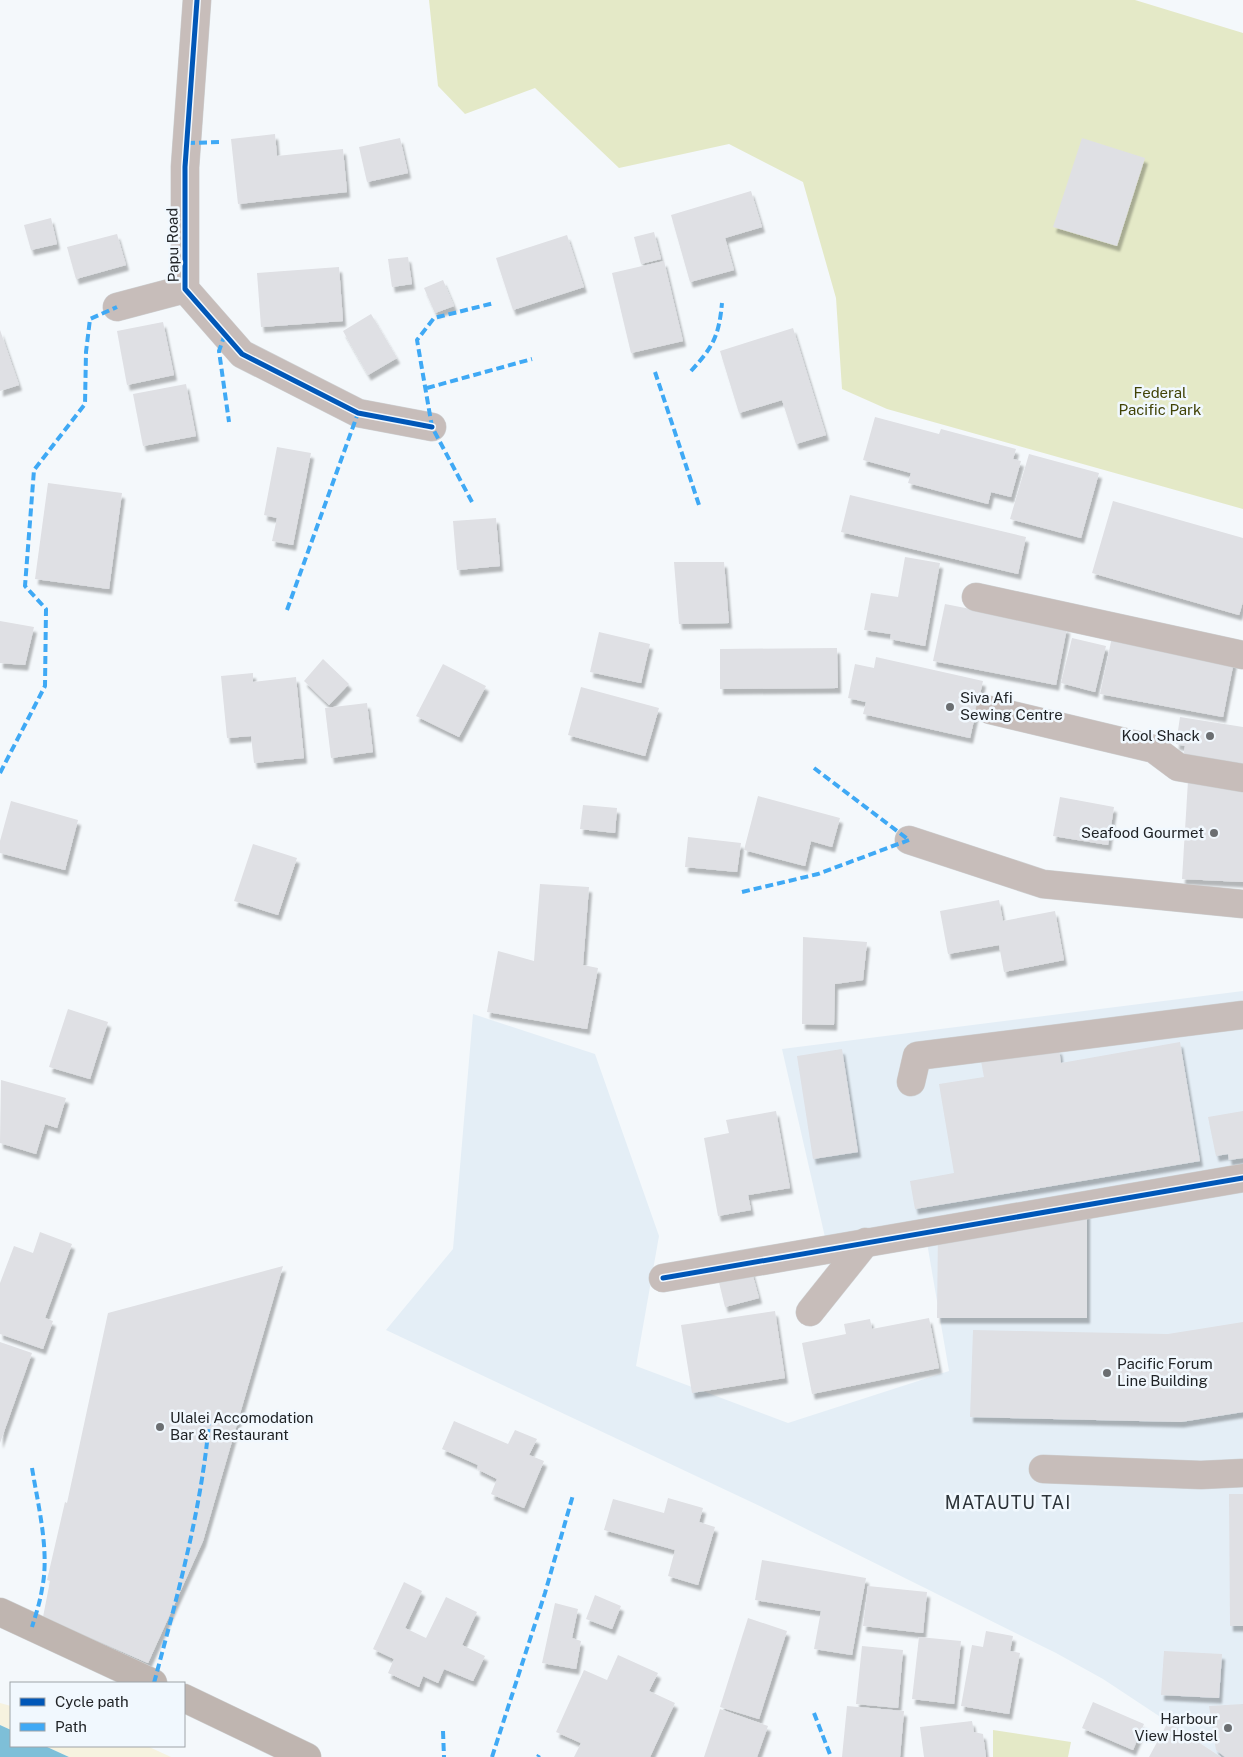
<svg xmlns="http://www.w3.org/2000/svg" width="1243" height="1757" font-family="'Public Sans',sans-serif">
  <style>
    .built { fill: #e4eef6 }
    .green { fill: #e4e9c7 }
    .sand { fill: #f6f2df }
    .water { fill: #7ebfd8 }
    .building { fill: #dfe0e4; filter: url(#shadow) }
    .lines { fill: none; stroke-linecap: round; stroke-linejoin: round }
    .minor-casing { stroke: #cfd2d4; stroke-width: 29 }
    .major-casing { stroke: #cfd2d4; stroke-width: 29 }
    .minor { stroke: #c7bdba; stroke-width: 28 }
    .major { stroke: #bfb5b0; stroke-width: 28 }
    .quiet { stroke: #3fa9f5; stroke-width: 4; stroke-dasharray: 8 4; stroke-linecap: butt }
    .cycleway-casing { stroke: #f1f8fe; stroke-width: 8 }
    .cycleway { stroke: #0057b8; stroke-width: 5 }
    .poi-dot { fill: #6b6e71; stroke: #f1f8fe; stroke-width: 2 }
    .labels { text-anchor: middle; stroke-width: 5; stroke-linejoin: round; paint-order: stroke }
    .street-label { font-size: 15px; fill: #212427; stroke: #f1f8fe }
    .park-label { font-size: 15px; fill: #414306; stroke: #f1f8fe }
    .poi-label { font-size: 15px; fill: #212427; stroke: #f1f8fe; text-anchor: start }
    .quarter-label { font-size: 18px; letter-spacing: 1px; fill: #2d3439; stroke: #f1f8fe }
  </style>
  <defs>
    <filter id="shadow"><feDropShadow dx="3" dy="5.5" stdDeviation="1" flood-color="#0004"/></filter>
  </defs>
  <rect width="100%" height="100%" fill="#f4f8fb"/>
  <polygon class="built" points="1243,991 1243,1757 1221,1757 1103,1679 1056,1653 768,1510 386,1330 453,1249 473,1014 595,1054 659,1236 636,1366 788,1423 949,1371 926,1237 827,1246 782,1049"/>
  <g class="green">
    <polygon points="429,0 1135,0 1243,33 1243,509 887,409 842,389 836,298 803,182 729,144 619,168 535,88 465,114 438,86"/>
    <polygon points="993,1730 1071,1742 1068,1757 993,1757"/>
  </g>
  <g class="sand">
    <polygon points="0,1703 11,1706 11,1730 0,1725"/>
    <polygon points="45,1746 147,1746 171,1757 69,1757"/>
  </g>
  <polygon class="water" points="0,1725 11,1730 11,1746 45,1746 69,1757 0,1757"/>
  <g class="building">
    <polygon points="275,134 277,156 343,149 347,192 238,204 231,139"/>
    <polygon points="400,138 408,173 367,182 359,147"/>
    <polygon points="1082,138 1145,158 1117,246 1053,227"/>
    <polygon points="751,191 762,227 725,238 734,270 690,282 671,215"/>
    <polygon points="51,218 57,244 31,250 24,225"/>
    <polygon points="654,232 661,259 641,264 634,237"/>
    <polygon points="117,234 126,265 76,279 67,247"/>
    <polygon points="567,235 584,287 513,310 496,258"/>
    <polygon points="408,257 412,284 392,287 388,259"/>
    <polygon points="664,261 683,341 631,353 612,273"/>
    <polygon points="339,267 343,321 261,327 257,273"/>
    <polygon points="443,280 454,306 435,313 424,288"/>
    <polygon points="371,314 397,358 368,375 343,331"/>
    <polygon points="163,322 174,375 127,385 117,331"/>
    <polygon points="793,328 826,435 796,444 782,400 739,413 720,351"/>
    <polygon points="0,330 19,385 0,391"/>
    <polygon points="186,384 196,436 143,446 133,394"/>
    <polygon points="875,417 939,434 941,429 1016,449 1013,459 1021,461 1011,497 991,492 988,504 908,483 911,473 863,460"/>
    <polygon points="277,447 311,453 293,545 272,541 277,518 264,515"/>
    <polygon points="1029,454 1099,473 1081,538 1010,519"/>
    <polygon points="48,483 122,493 109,589 35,579"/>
    <polygon points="850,495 1026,537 1018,574 841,532"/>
    <polygon points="1113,501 1243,538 1243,602 1239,615 1092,573"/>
    <polygon points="496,518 500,566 457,570 453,521"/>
    <polygon points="905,557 940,563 925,646 890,639 891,634 864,630 871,593 898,597"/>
    <polygon points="674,562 724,562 729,623 679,624"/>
    <polygon points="945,604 1067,628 1056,685 933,661"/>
    <polygon points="0,621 34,627 25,665 0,663"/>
    <polygon points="599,632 650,644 641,683 590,672"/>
    <polygon points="1112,637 1234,661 1223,717 1100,694"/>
    <polygon points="1072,638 1106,646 1095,692 1061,683"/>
    <polygon points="837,648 838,688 720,689 720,649"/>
    <polygon points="876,657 983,681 970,738 863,714 866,702 848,698 855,664 874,668"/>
    <polygon points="323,659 349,684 329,705 304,681"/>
    <polygon points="443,664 486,686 459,737 416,716"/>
    <polygon points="253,673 253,682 296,677 304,758 254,763 251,736 227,738 221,676"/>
    <polygon points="581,687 659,708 645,756 568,735"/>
    <polygon points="367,703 373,752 331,758 325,708"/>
    <polygon points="1180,717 1243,727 1243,772 1182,762 1185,746 1176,744"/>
    <polygon points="1188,781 1243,787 1243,882 1182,879"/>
    <polygon points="758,796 840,818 832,847 811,841 805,866 744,850"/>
    <polygon points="1060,797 1114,807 1108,845 1053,836"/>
    <polygon points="11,801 78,820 65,870 0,853 0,841"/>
    <polygon points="583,805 617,808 615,833 580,829"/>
    <polygon points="688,837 741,843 737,872 685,867"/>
    <polygon points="253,844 297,858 278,915 234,901"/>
    <polygon points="540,884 589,887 583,965 598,968 587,1029 487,1012 498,951 534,961"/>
    <polygon points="999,900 1003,921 1055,911 1064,960 1004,972 999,945 948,954 940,911"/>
    <polygon points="803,937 867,942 863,980 835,984 834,1025 802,1024"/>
    <polygon points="68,1009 108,1022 90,1079 49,1067"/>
    <polygon points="1180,1042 1200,1161 915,1209 910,1181 954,1173 939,1084 984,1077 981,1061 1059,1049 1061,1063"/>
    <polygon points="842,1049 858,1152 813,1159 797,1056"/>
    <polygon points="1,1080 66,1098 57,1128 45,1124 36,1154 0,1143"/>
    <polygon points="776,1111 790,1188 748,1195 751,1210 718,1216 704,1138 729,1133 726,1120"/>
    <polygon points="1243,1111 1243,1158 1229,1160 1228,1154 1216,1156 1208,1117"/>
    <polygon points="1087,1210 1087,1318 937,1318 938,1232"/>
    <polygon points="40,1232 72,1244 45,1318 53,1321 43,1349 0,1334 0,1283 14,1246 33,1253"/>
    <polygon points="750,1265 759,1298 725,1307 717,1274"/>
    <polygon points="283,1266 203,1541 148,1663 43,1617 50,1581 47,1580 65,1502 67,1503 108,1313"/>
    <polygon points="775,1311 785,1378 692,1393 681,1325"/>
    <polygon points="929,1318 939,1368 812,1394 802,1343 846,1334 844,1324 870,1319 872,1329"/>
    <polygon points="1243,1322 1243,1412 1181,1422 970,1417 973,1330 1168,1334"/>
    <polygon points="0,1342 32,1353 0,1443"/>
    <polygon points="454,1421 508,1444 515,1430 537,1439 529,1455 544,1461 524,1508 491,1494 497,1479 477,1469 478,1465 442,1449"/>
    <polygon points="1229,1494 1243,1494 1243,1626 1230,1626"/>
    <polygon points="668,1498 703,1508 699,1522 715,1527 698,1585 668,1576 675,1550 604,1530 613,1499 664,1513"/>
    <polygon points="762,1560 866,1578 852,1655 814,1649 821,1611 755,1600"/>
    <polygon points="404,1582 422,1591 405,1628 426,1638 446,1597 477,1612 462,1645 485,1656 473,1681 444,1669 438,1683 423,1676 419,1687 388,1673 394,1659 373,1649"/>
    <polygon points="868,1586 927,1592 923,1633 863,1626"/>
    <polygon points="595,1595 621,1606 612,1629 586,1619"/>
    <polygon points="555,1603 578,1609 572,1638 581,1641 576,1669 542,1663"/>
    <polygon points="748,1618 787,1631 759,1719 720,1707"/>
    <polygon points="986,1631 1013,1636 1010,1651 1020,1653 1009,1714 961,1706 972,1645 983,1647"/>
    <polygon points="919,1637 961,1641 954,1704 912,1699"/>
    <polygon points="862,1646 903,1650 898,1708 856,1704"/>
    <polygon points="1164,1651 1222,1654 1219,1698 1161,1695"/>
    <polygon points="618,1655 658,1673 649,1691 675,1703 650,1757 574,1757 581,1743 556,1732 584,1670 607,1680"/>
    <polygon points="1093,1702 1144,1724 1133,1750 1082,1728"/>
    <polygon points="1243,1704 1243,1757 1225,1757 1216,1750 1209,1706"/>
    <polygon points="847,1706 904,1711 900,1757 842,1757"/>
    <polygon points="720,1709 768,1726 757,1757 704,1757"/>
    <polygon points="972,1721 974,1732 983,1734 986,1757 924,1757 920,1727"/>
    <polygon points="1168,1722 1221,1757 1149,1757"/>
  </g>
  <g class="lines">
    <g class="minor-casing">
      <g id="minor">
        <polyline points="197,0 185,167 185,289 242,354 358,413 432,427"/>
        <polyline points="117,307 185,289"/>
        <polyline points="976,597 1243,655"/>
        <polyline points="990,710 1154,749 1178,767 1243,778"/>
        <polyline points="909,840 1043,884 1243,904"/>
        <polyline points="911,1082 917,1056 1243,1015"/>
        <polyline points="663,1278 1243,1178"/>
        <polyline points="810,1312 866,1242"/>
        <polyline points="1043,1469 1201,1475 1243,1473"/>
      </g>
    </g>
    <g class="major-casing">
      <g id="major">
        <polyline points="0,1612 153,1683"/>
        <polyline points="184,1698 307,1757"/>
      </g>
    </g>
    <use href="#minor" class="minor"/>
    <use href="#major" class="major"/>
    <g class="quiet">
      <polyline points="187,143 221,142"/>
      <polyline points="225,334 219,351 229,422"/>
      <path d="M691 371C713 347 719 336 722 303"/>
      <polyline points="655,372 700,508"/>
      <polyline points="427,388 532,359"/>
      <polyline points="472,502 432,427 417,340 434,318 494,303"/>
      <polyline points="287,610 358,413"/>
      <polyline points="814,768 909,840"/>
      <polyline points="0,773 45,686 46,609 25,586 34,470 85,404 86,352 90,319 117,307"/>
      <polyline points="742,892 818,874 909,840"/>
      <path d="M32 1468C38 1505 50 1552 42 1589 40 1602 36 1614 32 1627"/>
      <path d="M154 1683C177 1597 201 1512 209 1423"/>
      <polyline points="814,1713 831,1757"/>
      <polyline points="443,1731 444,1757"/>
      <polyline points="492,1757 545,1593 573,1495"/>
      <polyline points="538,1757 539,1755"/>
    </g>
    <g class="cycleway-casing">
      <g id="cycleway">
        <polyline points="197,0 185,167 185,289 242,354 358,413 432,427"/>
        <polyline points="663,1278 1243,1178"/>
      </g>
    </g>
    <use href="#cycleway" class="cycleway"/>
  </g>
  <g class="poi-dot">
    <circle cx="950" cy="707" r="5"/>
    <circle cx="1210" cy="736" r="5"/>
    <circle cx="1214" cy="833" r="5"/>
    <circle cx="1107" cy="1373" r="5"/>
    <circle cx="160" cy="1427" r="5"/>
    <circle cx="1228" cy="1728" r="5"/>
  </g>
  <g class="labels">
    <g class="street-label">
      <text transform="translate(173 245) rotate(-91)" y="5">Papu Road</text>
    </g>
    <g class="park-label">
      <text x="1160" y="398">Federal<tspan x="1160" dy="17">Pacific Park</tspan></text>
    </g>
    <g class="poi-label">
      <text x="960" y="703">Siva Afi<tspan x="960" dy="17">Sewing Centre</tspan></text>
      <text x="1200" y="741" text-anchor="end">Kool Shack</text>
      <text x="1204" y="838" text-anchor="end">Seafood Gourmet</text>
      <text x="1117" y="1369">Pacific Forum<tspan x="1117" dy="17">Line Building</tspan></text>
      <text x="170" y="1423">Ulalei Accomodation<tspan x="170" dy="17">Bar &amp; Restaurant</tspan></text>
      <text x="1218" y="1724" text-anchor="end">Harbour<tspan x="1218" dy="17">View Hostel</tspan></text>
    </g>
    <g class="quarter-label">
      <text x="1008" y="1509">MATAUTU TAI</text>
    </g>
  </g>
  <rect x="10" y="1682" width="175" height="65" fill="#f1f8fe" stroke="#9ea3a8"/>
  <rect x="20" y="1698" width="25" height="8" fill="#0057b8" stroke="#9ea3a8"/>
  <text x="55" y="1707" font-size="15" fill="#212427">Cycle path</text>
  <rect x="20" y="1723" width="25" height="8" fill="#3fa9f5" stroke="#9ea3a8"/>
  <text x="55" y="1732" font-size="15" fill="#212427">Path</text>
</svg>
